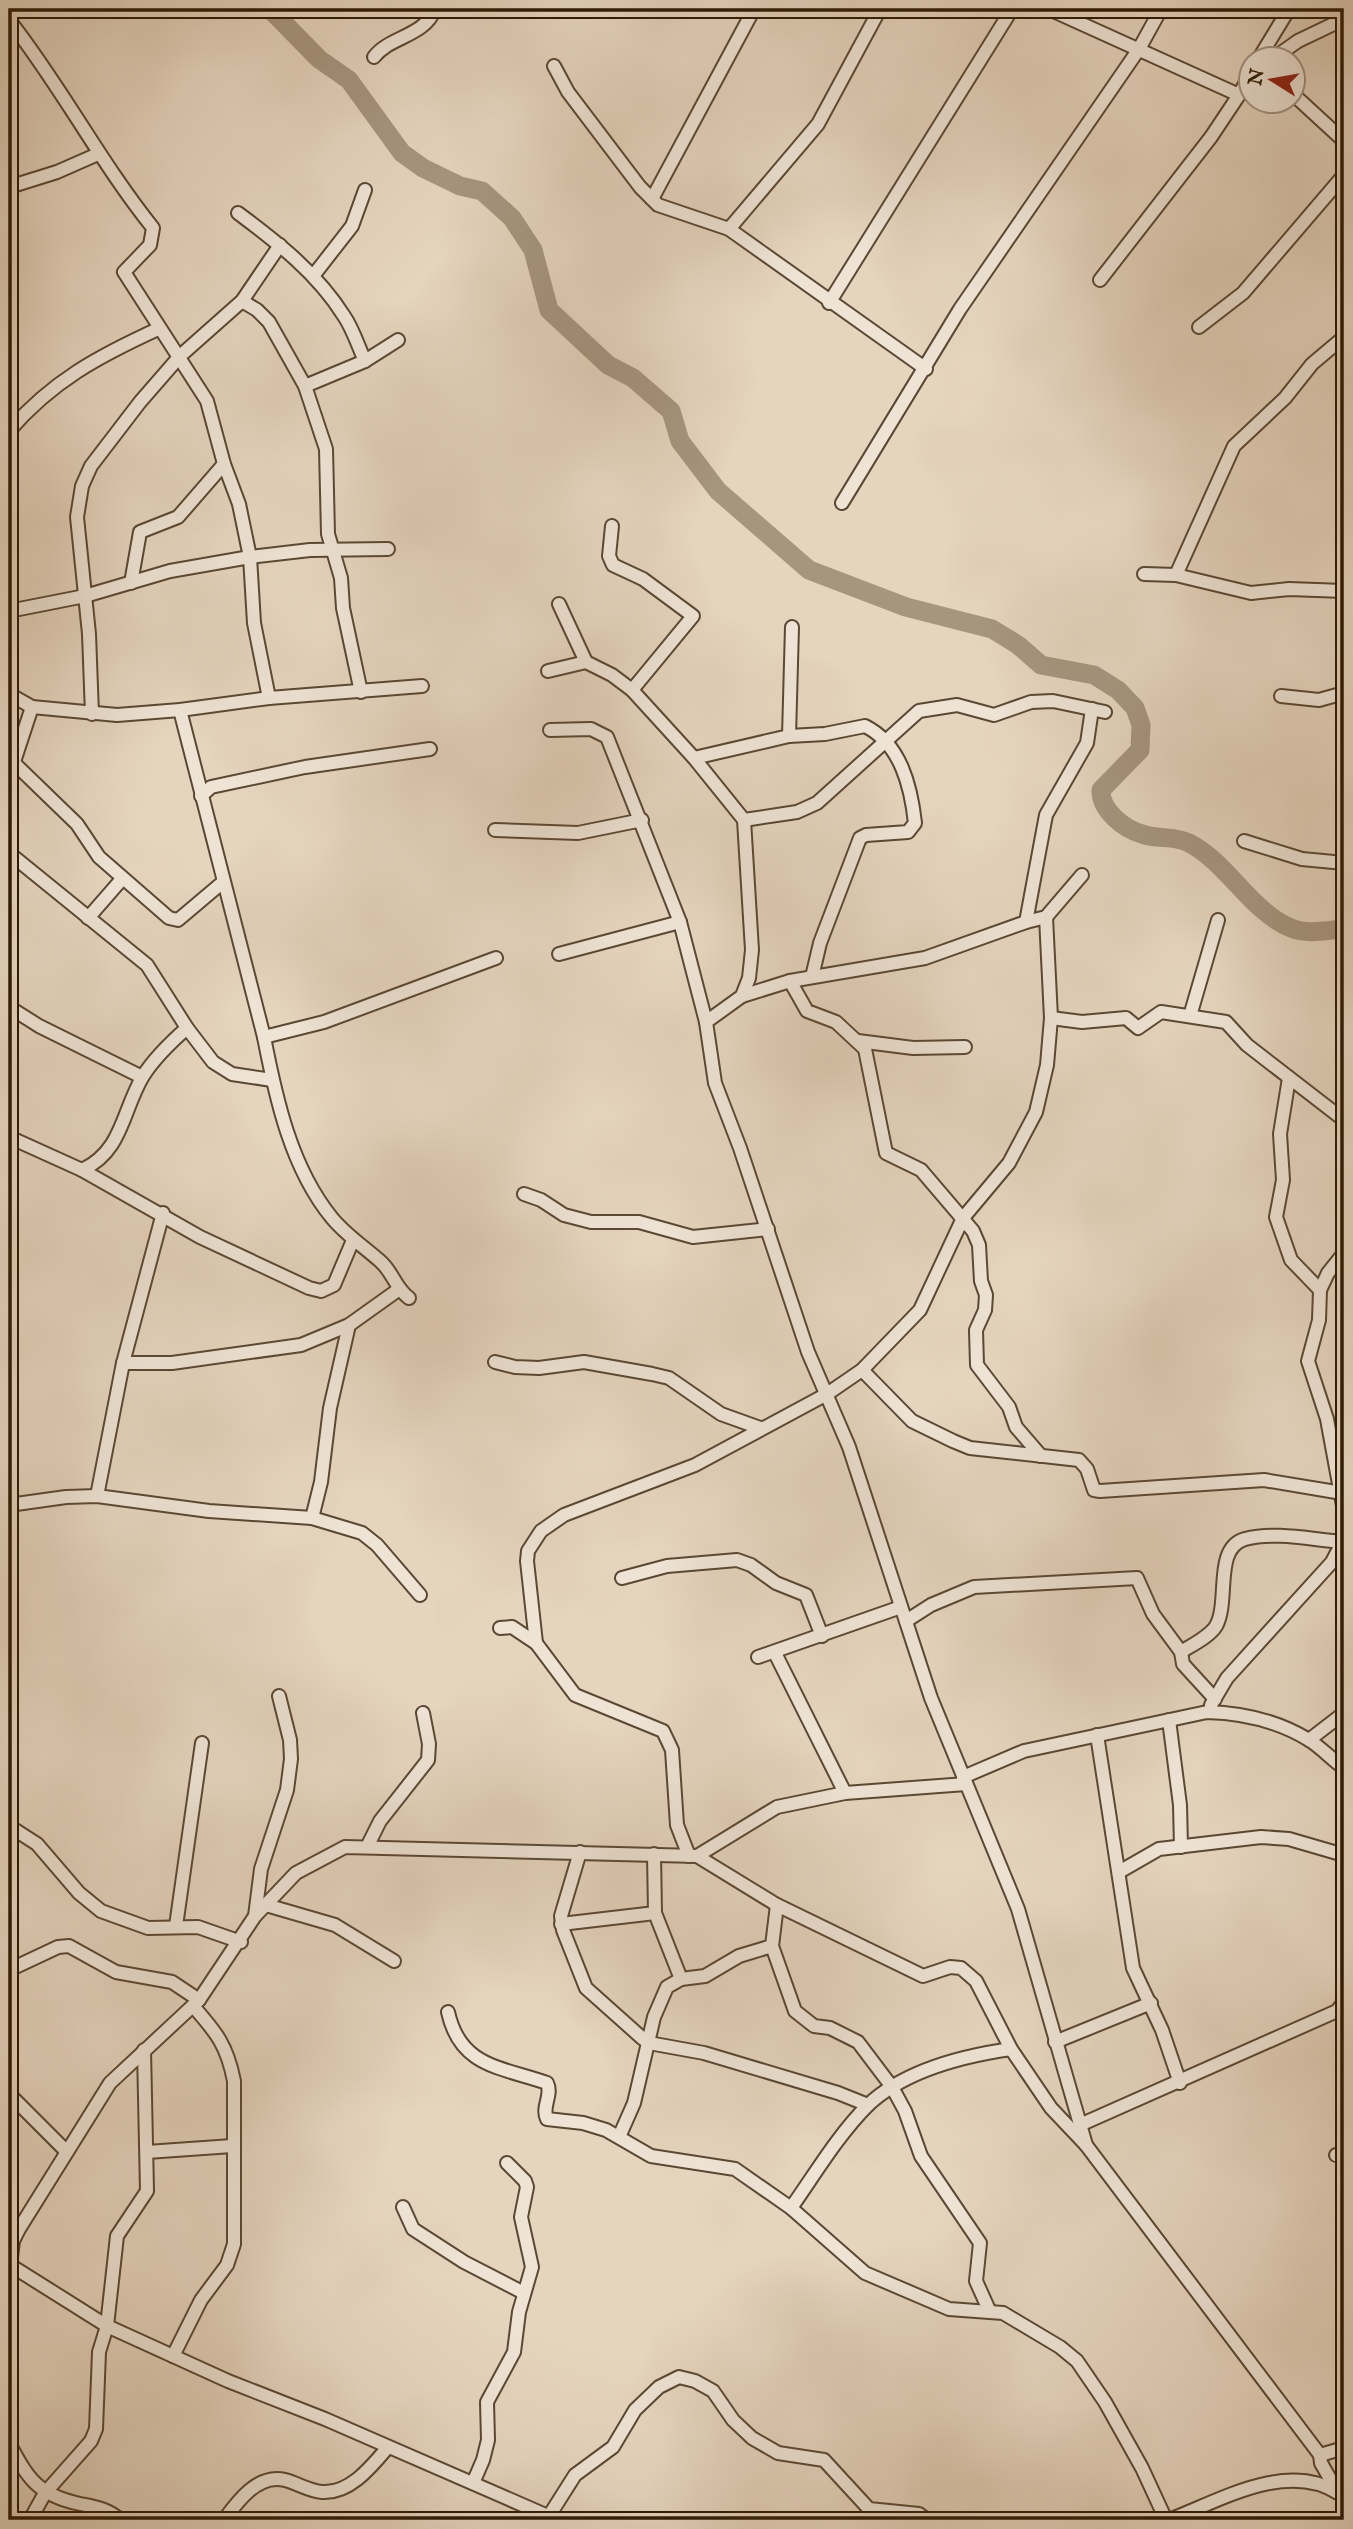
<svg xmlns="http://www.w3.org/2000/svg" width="1353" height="2529" font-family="'IM FELL English',serif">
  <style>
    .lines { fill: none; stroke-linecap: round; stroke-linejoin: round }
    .river { stroke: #a6957f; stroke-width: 19 }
    .street-casing { stroke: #5b4833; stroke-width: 16 }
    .street { stroke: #eee3d5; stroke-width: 12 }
  </style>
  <rect width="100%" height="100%" fill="#e5d4be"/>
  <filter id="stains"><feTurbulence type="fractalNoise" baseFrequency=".00286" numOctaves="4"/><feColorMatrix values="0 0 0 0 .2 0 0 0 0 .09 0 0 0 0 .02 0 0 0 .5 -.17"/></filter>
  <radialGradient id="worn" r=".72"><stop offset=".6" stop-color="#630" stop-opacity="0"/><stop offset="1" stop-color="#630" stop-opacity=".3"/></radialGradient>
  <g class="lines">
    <path class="river" d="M270 9 319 59 349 80 402 153 423 168 460 186 482 191 512 218 533 250 549 310 608 365 633 378 671 411 680 441 718 491 809 570 906 607 992 629 1018 645 1041 665 1094 675 1118 690 1135 708 1141 725 1140 750 1101 790C1100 810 1124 829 1142 834 1158 840 1173 835 1189 843 1228 863 1250 911 1291 928 1307 935 1328 930 1344 929"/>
    <g class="street-casing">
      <g id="street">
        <polyline points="1049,9 1239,95 1252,71"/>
        <path d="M9 20C61 86 100 162 153 228L150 245 124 272 207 401 224 464 239 504 250 557 254 623 269 698"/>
        <path d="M374 57C390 36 424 37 435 9"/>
        <polyline points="1258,60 1289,9"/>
        <polyline points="1271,60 1298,41 1344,19"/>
        <polyline points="554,66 568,92 640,187 658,205 729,229 926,369"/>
        <polyline points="1294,95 1344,141"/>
        <polyline points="9,187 57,172 98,154"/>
        <polyline points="652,199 754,9"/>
        <path d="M238 213C278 243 317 273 344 316 353 329 358 346 365 361"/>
        <polyline points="729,229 818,124 880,9"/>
        <polyline points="313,276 352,226 365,190"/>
        <polyline points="1100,280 1211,137 1239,95"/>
        <polyline points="242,301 257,310 269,322 305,386 326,449 328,534 341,578 343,608 361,692"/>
        <polyline points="829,303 1012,9"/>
        <polyline points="1199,327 1243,293 1344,175"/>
        <polyline points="305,386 365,361 398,340"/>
        <path d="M9 431C52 381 99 356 158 329"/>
        <polyline points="842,503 960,309 1139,49 1161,9"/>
        <polyline points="612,526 609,556 613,565 643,579 693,616 632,690"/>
        <polyline points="1144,574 1176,575 1251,593 1289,589 1344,591"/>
        <polyline points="1176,575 1234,446 1285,398 1312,364 1344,337"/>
        <polyline points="131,583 140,532 178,517 224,464"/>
        <polyline points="559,604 586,662 612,675 632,690 694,758 744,820 752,950 749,978 742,996 706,1022 715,1083 740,1148 808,1352 849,1447 931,1698 1018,1909 1086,2145"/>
        <polyline points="9,611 85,596 170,571 250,557 310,550 388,549"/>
        <polyline points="548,671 586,662"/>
        <polyline points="9,694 32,707 117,715 180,710 269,698 422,686"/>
        <polyline points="1281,696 1319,700 1344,693"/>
        <path d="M180 710 264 1037C276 1099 291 1168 332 1218 346 1235 363 1246 380 1261 393 1272 395 1288 409 1298"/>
        <polyline points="92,714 89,634 77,517 82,486 91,466 140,402 180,356 242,301 280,245"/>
        <polyline points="550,730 591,729 607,737 680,922 706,1022"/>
        <polyline points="789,736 792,627"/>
        <path d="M694 758 789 736 825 734 865 726C901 744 911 787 915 823L908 832 866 835 860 838 820 943 812 977"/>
        <polyline points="15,764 77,824 99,857 169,918 178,920 223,882"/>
        <polyline points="9,777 32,707"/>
        <polyline points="201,796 211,787 305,767 430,749"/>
        <polyline points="744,820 797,812 817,803 919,711 957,705 994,715 1031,702 1053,701 1105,712"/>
        <polyline points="495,830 578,833 642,820"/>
        <polyline points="1244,841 1302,859 1344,863"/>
        <polyline points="9,853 147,965 187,1028 213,1062 232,1074 272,1080"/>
        <polyline points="88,918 122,879"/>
        <polyline points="1026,922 1046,917 1082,875"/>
        <polyline points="559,954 680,922"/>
        <polyline points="790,981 807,1011 836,1022 865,1049 886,1153 921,1170 973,1231 979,1245 981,1281 986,1295 985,1310 976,1330 977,1365 1009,1407 1016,1427 1041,1456"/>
        <polyline points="742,996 790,981 925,958 1026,922 1046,815 1087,743 1092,709"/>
        <polyline points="9,1007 39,1026 142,1077"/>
        <polyline points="1190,1016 1218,920"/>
        <polyline points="1051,1018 1082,1022 1126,1018 1138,1028 1161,1012 1226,1022 1247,1045 1344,1120"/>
        <polyline points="264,1037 324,1022 496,958"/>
        <polyline points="858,1041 913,1048 965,1047"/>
        <polyline points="1289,1078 1280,1134 1283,1180 1276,1217 1291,1260 1320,1290"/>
        <polyline points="9,1137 82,1170 200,1237 309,1288 321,1291 334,1285 353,1240"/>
        <path d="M82 1170C123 1151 122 1111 143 1076 155 1057 171 1042 187 1028"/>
        <polyline points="524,1194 541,1200 564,1215 591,1222 639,1222 693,1237 768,1229"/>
        <polyline points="1344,1253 1328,1273 1320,1290 1319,1320 1308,1361 1327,1419 1344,1511"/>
        <polyline points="495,1362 515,1367 539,1368 584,1362 652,1374 669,1378 721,1414 760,1428"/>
        <polyline points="123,1363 172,1363 301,1345 349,1325 398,1290"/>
        <polyline points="862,1370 912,1421 953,1441 970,1448 1079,1460 1087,1469 1094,1490 1100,1491 1264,1480 1342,1493"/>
        <polyline points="97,1496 123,1363 163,1213"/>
        <polyline points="9,1505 66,1497 97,1496 209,1511 312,1518 362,1533 377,1545 420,1595"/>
        <polyline points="312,1518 321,1482 330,1408 349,1325"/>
        <polyline points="622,1578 667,1566 737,1560 751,1565 776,1583 806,1595 822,1636"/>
        <polyline points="906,1621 931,1605 974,1587 1137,1578 1153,1614 1181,1652 1183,1664 1215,1699"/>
        <polyline points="500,1628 512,1627 536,1643 575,1695 663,1731 672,1750 677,1825 689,1856"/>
        <polyline points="536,1643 527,1561 528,1551 541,1531 564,1515 695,1465 827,1394 862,1370 920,1310 963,1218 1009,1163 1036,1112 1047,1065 1051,1018 1046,917"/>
        <path d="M1181 1652C1192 1645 1209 1637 1216 1626 1230 1601 1213 1548 1245 1539 1275 1531 1313 1540 1343 1542"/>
        <polyline points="775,1653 845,1793"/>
        <polyline points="758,1657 901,1607"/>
        <polyline points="1211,1705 1227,1678 1332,1562 1344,1539"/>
        <polyline points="1169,1720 1180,1805 1181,1847"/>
        <polyline points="1097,1735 1133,1968 1162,2030 1180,2083"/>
        <polyline points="1309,1740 1344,1713"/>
        <path d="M963 1777 1024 1751 1207 1712C1243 1713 1278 1721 1309 1740 1322 1748 1332 1760 1344 1768"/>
        <polyline points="9,1826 37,1844 79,1893 101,1911 148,1928 198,1927 241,1942"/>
        <polyline points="368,1845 380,1821 428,1760 429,1744 423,1713"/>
        <polyline points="580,1852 561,1916 563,1930 586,1988 642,2038 649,2043 704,2053 838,2093 868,2105"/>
        <polyline points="654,1854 655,1913 681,1979"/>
        <polyline points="697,1856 777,1807 845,1793 966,1784"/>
        <polyline points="1119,1872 1159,1849 1261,1837 1289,1839 1344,1855"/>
        <polyline points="266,1905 335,1925 394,1961"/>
        <polyline points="777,1905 772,1946 795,2011 814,2026 830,2028 858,2042 892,2087 905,2111 921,2156 980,2243 976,2281 989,2310"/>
        <polyline points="255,1916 261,1869 287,1790 291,1759 290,1740 279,1696"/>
        <polyline points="561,1924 655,1913"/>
        <polyline points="176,1926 202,1743"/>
        <polyline points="9,1970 58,1947 69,1946 116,1972 172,1982 199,2000"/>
        <path d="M448 2012C460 2067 501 2067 547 2083 553 2095 541 2107 547 2119L583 2123 606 2130 651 2156 735 2169 791 2208 865 2273 949 2309 1003 2313 1060 2347 1077 2361 1105 2402 1142 2468 1166 2520"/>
        <polyline points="1055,2042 1151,2003"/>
        <polyline points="9,2094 66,2151"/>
        <polyline points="1082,2124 1337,2011 1344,2002"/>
        <polyline points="619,2137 634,2103 654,2017 667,1987 681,1979 705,1976 739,1956 772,1946"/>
        <polyline points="147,2152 232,2146"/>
        <polyline points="1336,2155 1344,2153"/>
        <polyline points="403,2207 413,2229 464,2262 524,2293"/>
        <path d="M791 2208C815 2174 838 2135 868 2105 905 2070 962 2056 1011 2049"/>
        <path d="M173 2356 201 2300 227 2265 234 2244V2081C227 2045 216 2032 193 2006"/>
        <path d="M9 2443C28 2479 38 2495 80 2504 95 2507 109 2509 120 2520"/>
        <polyline points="1320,2455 1344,2448"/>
        <polyline points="473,2483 483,2460 488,2440 487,2402 514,2352 519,2312 532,2267 521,2217 527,2187 525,2181 507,2163"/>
        <polyline points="549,2516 575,2475 613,2447 635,2410 659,2387 679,2377 695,2381 713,2391 733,2420 752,2438 778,2453 824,2460 869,2509 919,2514 927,2520"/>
        <polyline points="30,2520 45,2493 91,2441 96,2429 99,2352 107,2326 117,2236 147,2191 144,2050"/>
        <path d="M224 2520C237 2502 258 2473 285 2480 297 2483 309 2491 322 2492 350 2494 372 2466 388 2447"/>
        <polyline points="557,2520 325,2419 228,2381 107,2326 10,2265 13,2241 19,2229 110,2083 199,2000 255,1916 296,1873 345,1847 697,1856 777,1905 923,1976 950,1967 961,1968 976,1981 1011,2049 1051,2108 1086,2145 1320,2455 1321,2463 1338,2493"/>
        <path d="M1169 2520C1219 2501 1287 2460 1338 2493"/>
        <polyline points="1343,2520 1344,2518"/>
      </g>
    </g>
    <use href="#street" class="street"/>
  </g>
  <rect width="1353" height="2529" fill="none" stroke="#e5d4be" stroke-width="35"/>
  <rect x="10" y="10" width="1332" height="2508" fill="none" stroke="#2d1a05" stroke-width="3.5"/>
  <rect x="18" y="18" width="1318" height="2494" fill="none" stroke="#2d1a05" stroke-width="2"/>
  <g transform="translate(1272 80) rotate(281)"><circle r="33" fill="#eee3d5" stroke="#a19382" stroke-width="2"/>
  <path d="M0-5L12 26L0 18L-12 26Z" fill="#8f2418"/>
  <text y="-10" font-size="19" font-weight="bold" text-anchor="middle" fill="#2d1a05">N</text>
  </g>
  <rect width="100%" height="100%" filter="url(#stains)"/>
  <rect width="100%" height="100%" fill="url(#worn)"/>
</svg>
